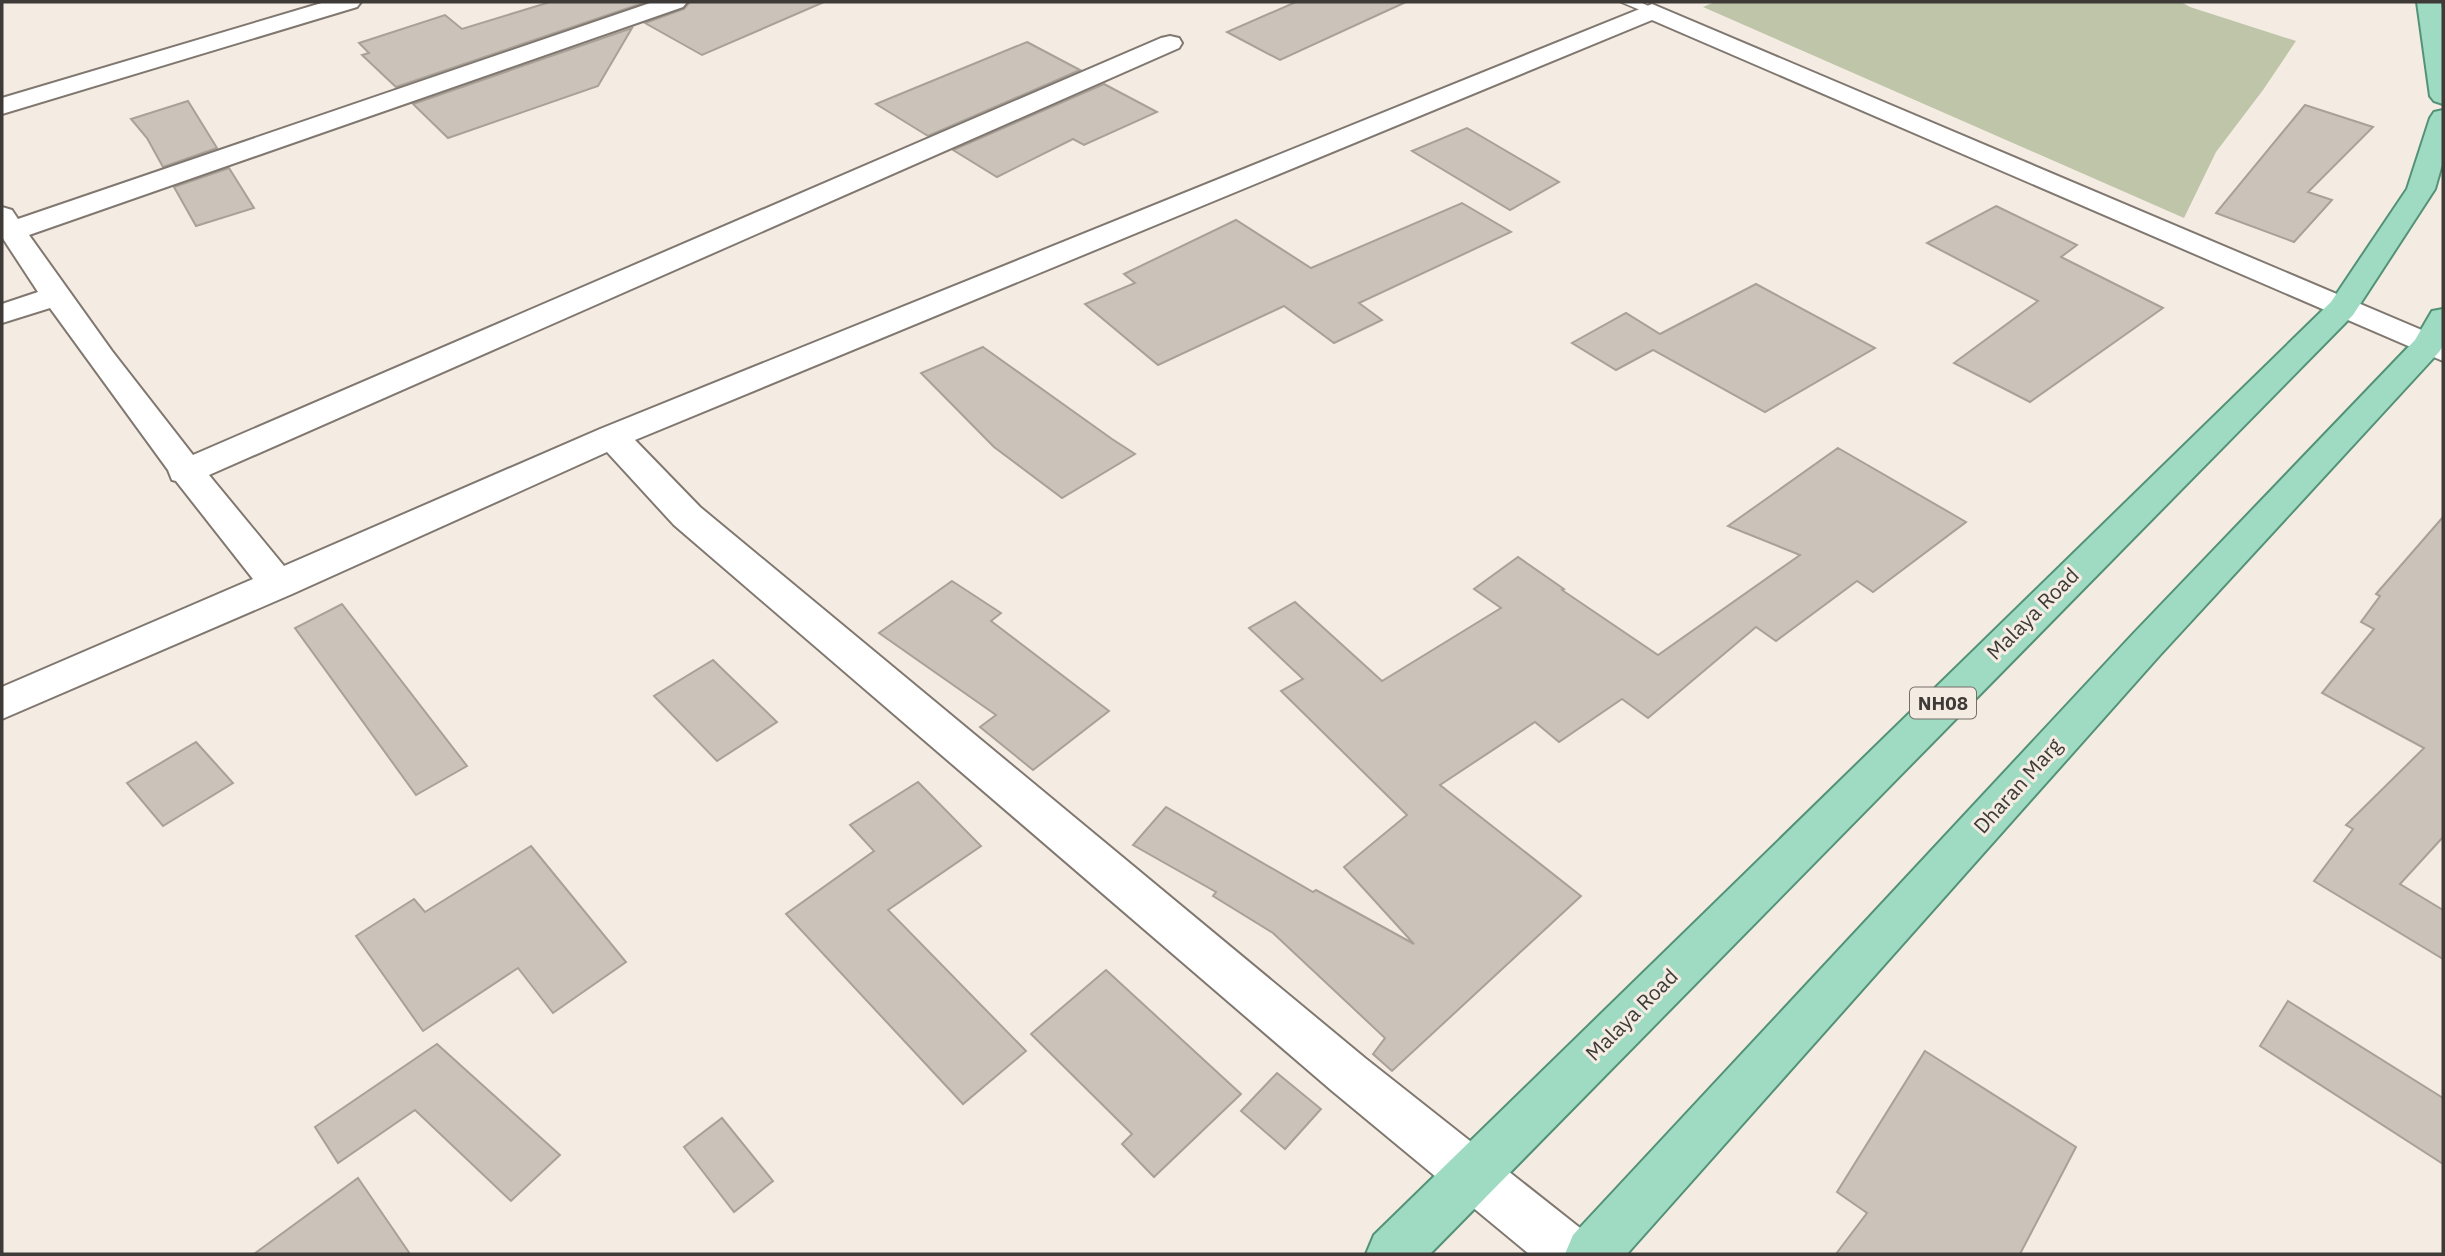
<svg xmlns="http://www.w3.org/2000/svg" width="2445" height="1256" font-family="'IBM Plex Sans',sans-serif">
  <style>
    .green { fill: #bfc5a8 }
    .building { fill: #cbc3ba; stroke: #a9a198; stroke-width: 2 }
    .lines { fill: none; stroke-linecap: round; stroke-linejoin: round }
    .service-casing { stroke: #807870; stroke-width: 3 }
    .minor-casing { stroke: #807870; stroke-width: 4 }
    .primary-casing { stroke: #539277; stroke-width: 4 }
    .service { fill: #fff; fill-rule: evenodd }
    .minor { fill: #fff; fill-rule: evenodd }
    .primary { fill: #9fdac2; fill-rule: evenodd }
    .labels { text-anchor: middle; stroke-width: 6; stroke-linejoin: round; paint-order: stroke }
    .shield { fill: #f4ece2; stroke: #756f6a; stroke-width: 2 }
    .shield-label { font-size: 19px; font-weight: bold; fill: #3e3a37 }
    .street-label { font-size: 21px; fill: #3e3a37; stroke: #f4ece2 }
  </style>
  <rect width="100%" height="100%" fill="#f4ece2"/>
  <polygon class="green" points="1715,2 2181,2 2190,7 2296,41 2263,90 2216,152 2184,218 1703,7"/>
  <g class="building">
    <polygon points="550,2 646,2 396,87 362,55 369,53 359,43 445,15 462,29"/>
    <polygon points="690,2 824,2 702,55 645,23 684,9"/>
    <polygon points="1296,2 1406,2 1280,60 1227,32"/>
    <polygon points="632,28 598,86 448,138 413,104"/>
    <polygon points="1027,42 1080,70 928,136 876,104"/>
    <polygon points="1104,84 1157,112 1084,145 1073,139 997,177 953,150"/>
    <polygon points="188,101 217,148 163,167 147,138 131,119"/>
    <polygon points="2305,105 2373,127 2308,192 2332,200 2294,242 2216,213"/>
    <polygon points="1467,128 1559,182 1510,210 1412,151"/>
    <polygon points="229,168 254,208 196,226 174,187"/>
    <polygon points="1462,203 1511,232 1359,303 1382,320 1334,343 1284,306 1158,365 1085,304 1135,283 1124,274 1236,220 1311,268"/>
    <polygon points="1996,206 2077,245 2061,257 2163,308 2030,402 1954,363 2038,301 1927,243"/>
    <polygon points="1756,284 1875,348 1765,412 1653,350 1616,370 1572,343 1626,313 1660,334"/>
    <polygon points="983,347 1112,439 1135,454 1062,498 994,447 921,373"/>
    <polygon points="1838,448 1966,522 1873,592 1857,581 1776,641 1756,627 1648,718 1622,699 1559,742 1535,722 1440,785 1581,896 1392,1071 1373,1054 1385,1038 1273,933 1213,896 1216,892 1133,845 1166,807 1313,892 1316,890 1414,944 1344,867 1407,815 1281,691 1303,679 1249,628 1295,602 1382,681 1501,608 1474,589 1518,557 1564,589 1562,590 1658,655 1800,555 1728,526"/>
    <polygon points="2443,517 2443,837 2400,884 2443,910 2443,959 2314,881 2353,829 2346,825 2424,748 2322,693 2374,629 2361,622 2380,596 2376,594"/>
    <polygon points="952,581 1001,613 991,621 1109,711 1033,770 980,727 996,715 879,633"/>
    <polygon points="342,604 467,766 416,795 295,628"/>
    <polygon points="713,660 777,722 717,761 654,696"/>
    <polygon points="196,742 233,783 163,826 127,783"/>
    <polygon points="918,782 981,846 888,910 1026,1051 963,1104 786,914 874,851 850,825"/>
    <polygon points="531,846 626,962 553,1013 518,968 423,1031 356,936 414,899 425,912"/>
    <polygon points="1106,970 1241,1094 1154,1177 1122,1144 1132,1134 1031,1034"/>
    <polygon points="2288,1001 2443,1098 2443,1164 2260,1046"/>
    <polygon points="437,1044 560,1155 511,1201 415,1110 338,1163 315,1127"/>
    <polygon points="1925,1051 2076,1147 2020,1254 1836,1254 1867,1213 1837,1192"/>
    <polygon points="1277,1073 1321,1109 1285,1149 1241,1111"/>
    <polygon points="722,1118 773,1181 734,1212 684,1147"/>
    <polygon points="358,1178 410,1254 254,1254"/>
  </g>
  <g class="lines">
    <g class="service-casing">
      <polygon id="service" points="1621,2 1640,2 1659,11 1652,15"/>
    </g>
    <g class="minor-casing">
      <g id="minor">
        <polygon points="325,2 361,2 357,7 2,114 2,98"/>
        <polygon points="653,2 687,2 683,7 29,235 112,351 193,455 1161,38 1170,36 1179,38 1182,43 1179,48 209,475 284,566 600,429 1652,4 2443,339 2443,361 1652,20 635,440 700,507 1365,1058 1589,1235 1597,1254 1529,1254 1331,1090 674,525 607,452 292,594 2,719 2,687 253,579 176,481 172,480 168,470 50,308 2,323 2,304 38,292 2,237 2,207 12,210 18,219"/>
      </g>
    </g>
    <g class="primary-casing">
      <g id="primary">
        <polygon points="2417,2 2441,2 2443,18 2443,104 2434,101 2430,96"/>
        <polygon points="2443,110 2443,161 2435,189 2353,315 1430,1254 1366,1254 1374,1235 2331,302 2407,189 2430,118 2434,112"/>
        <polygon points="2443,309 2443,346 2439,352 2160,655 1627,1254 1565,1254 1573,1235 2132,635 2415,340 2432,311"/>
      </g>
    </g>
    <use href="#service" class="service"/>
    <use href="#minor" class="minor"/>
    <use href="#primary" class="primary"/>
  </g>
  <g class="labels">
    <rect class="shield" x="1910" y="687.5" width="66" height="31" rx="5"/>
    <g class="shield-label">
      <text x="1943" y="710">NH08</text>
    </g>
    <g class="street-label">
      <text transform="translate(2033 614) rotate(-45)" y="7">Malaya Road</text>
      <text transform="translate(2018 786) rotate(-48)" y="7">Dharan Marg</text>
      <text transform="translate(1632 1015) rotate(-45)" y="7">Malaya Road</text>
    </g>
  </g>
  <rect width="2445" height="1256" fill="none" stroke="#3e3a37" stroke-width="7"/>
</svg>
